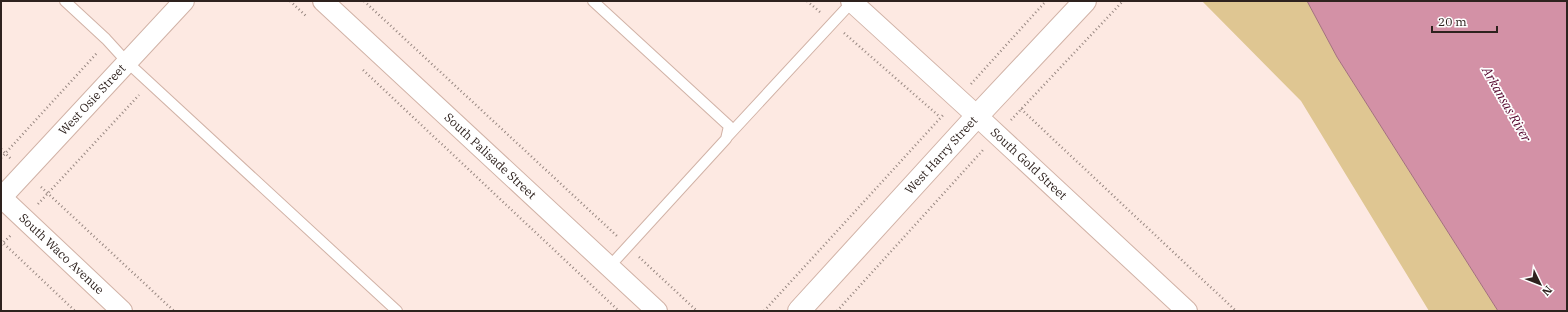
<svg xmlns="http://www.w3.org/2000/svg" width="1568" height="312" font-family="'IBM Plex Serif',serif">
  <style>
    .green { fill: #dfc692 }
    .water { fill: #d391a6; stroke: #a2707d }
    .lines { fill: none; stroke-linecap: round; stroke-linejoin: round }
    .service-casing { stroke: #d1b2a6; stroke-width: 12 }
    .minor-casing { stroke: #d1b2a6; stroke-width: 22 }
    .tertiary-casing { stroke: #d1b2a6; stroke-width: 24 }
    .path { stroke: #978781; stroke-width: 2.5; stroke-dasharray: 1 3; stroke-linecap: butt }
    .service { stroke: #fff; stroke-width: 10 }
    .minor { stroke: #fff; stroke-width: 20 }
    .tertiary { stroke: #fff; stroke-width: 22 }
    .labels { text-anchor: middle; stroke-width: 3.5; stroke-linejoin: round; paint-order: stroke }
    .street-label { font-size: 12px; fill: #2e221e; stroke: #fff }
    .water-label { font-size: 13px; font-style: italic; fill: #52022a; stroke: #fff }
  </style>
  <rect width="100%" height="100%" fill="#fde9e2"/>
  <polygon class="green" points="1202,1 1307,1 1337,57 1498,311 1429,311 1301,101"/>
  <polygon class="water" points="1307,1 1567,1 1567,311 1498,311 1337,57"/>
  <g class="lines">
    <g class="service-casing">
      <g id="service">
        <polyline points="65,1 106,39 127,62 397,311"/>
        <polyline points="593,1 729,126 726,139 609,267"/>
        <polyline points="727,137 852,2"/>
      </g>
    </g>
    <g class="minor-casing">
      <g id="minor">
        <path id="s1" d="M323 1 657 311"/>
        <path id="s2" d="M851 1 977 116 1187 311"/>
        <path id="s3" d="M1 197 122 311"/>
        <path id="s4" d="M1 198 184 1"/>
      </g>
    </g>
    <g class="tertiary-casing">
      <g id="tertiary">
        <path id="s5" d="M799 311 977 116 1085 1"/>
      </g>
    </g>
    <g class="path">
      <polyline points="290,1 306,16"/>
      <polyline points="364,1 617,236"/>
      <polyline points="807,1 820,12"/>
      <polyline points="844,33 940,117"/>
      <polyline points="363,70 619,311"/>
      <polyline points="971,84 1046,1"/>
      <polyline points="1021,109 1236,311"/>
      <polyline points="1011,120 1123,1"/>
      <polyline points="1,149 11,159"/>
      <polyline points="1,158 97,53"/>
      <polyline points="41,187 174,311"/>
      <polyline points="38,204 139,95"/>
      <polyline points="1,241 75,311"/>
      <polyline points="1,245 11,235"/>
      <polyline points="639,257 697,311"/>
      <polyline points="764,311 944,114"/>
      <polyline points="837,311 983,150"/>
    </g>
    <use href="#service" class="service"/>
    <use href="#minor" class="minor"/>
    <use href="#tertiary" class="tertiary"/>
  </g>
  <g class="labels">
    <g class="street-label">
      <text dy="4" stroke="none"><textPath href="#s4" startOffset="134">West Osie Street</textPath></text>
      <text dy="4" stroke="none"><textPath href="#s5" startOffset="211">West Harry Street</textPath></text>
      <text dy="4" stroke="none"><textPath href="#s1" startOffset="228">South Palisade Street</textPath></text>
      <text dy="4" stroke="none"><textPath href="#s2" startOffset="241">South Gold Street</textPath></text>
      <text dy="4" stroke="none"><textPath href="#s3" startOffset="83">South Waco Avenue</textPath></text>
    </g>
    <g class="water-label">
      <text transform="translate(1507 104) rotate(60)" y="5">Arkansas River</text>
    </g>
  </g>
  <rect width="1568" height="312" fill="none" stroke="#2e221e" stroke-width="4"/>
  <g transform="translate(1540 284) rotate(133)" stroke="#ffffff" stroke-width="3" paint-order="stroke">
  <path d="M0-3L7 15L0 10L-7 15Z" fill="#2e221e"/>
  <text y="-6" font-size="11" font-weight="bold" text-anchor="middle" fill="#2e221e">N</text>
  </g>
  <path d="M1432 26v6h65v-6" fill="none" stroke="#2e221e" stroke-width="2"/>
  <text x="1438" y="26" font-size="12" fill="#2e221e" stroke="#ffffff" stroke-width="3" paint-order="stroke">20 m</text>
</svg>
